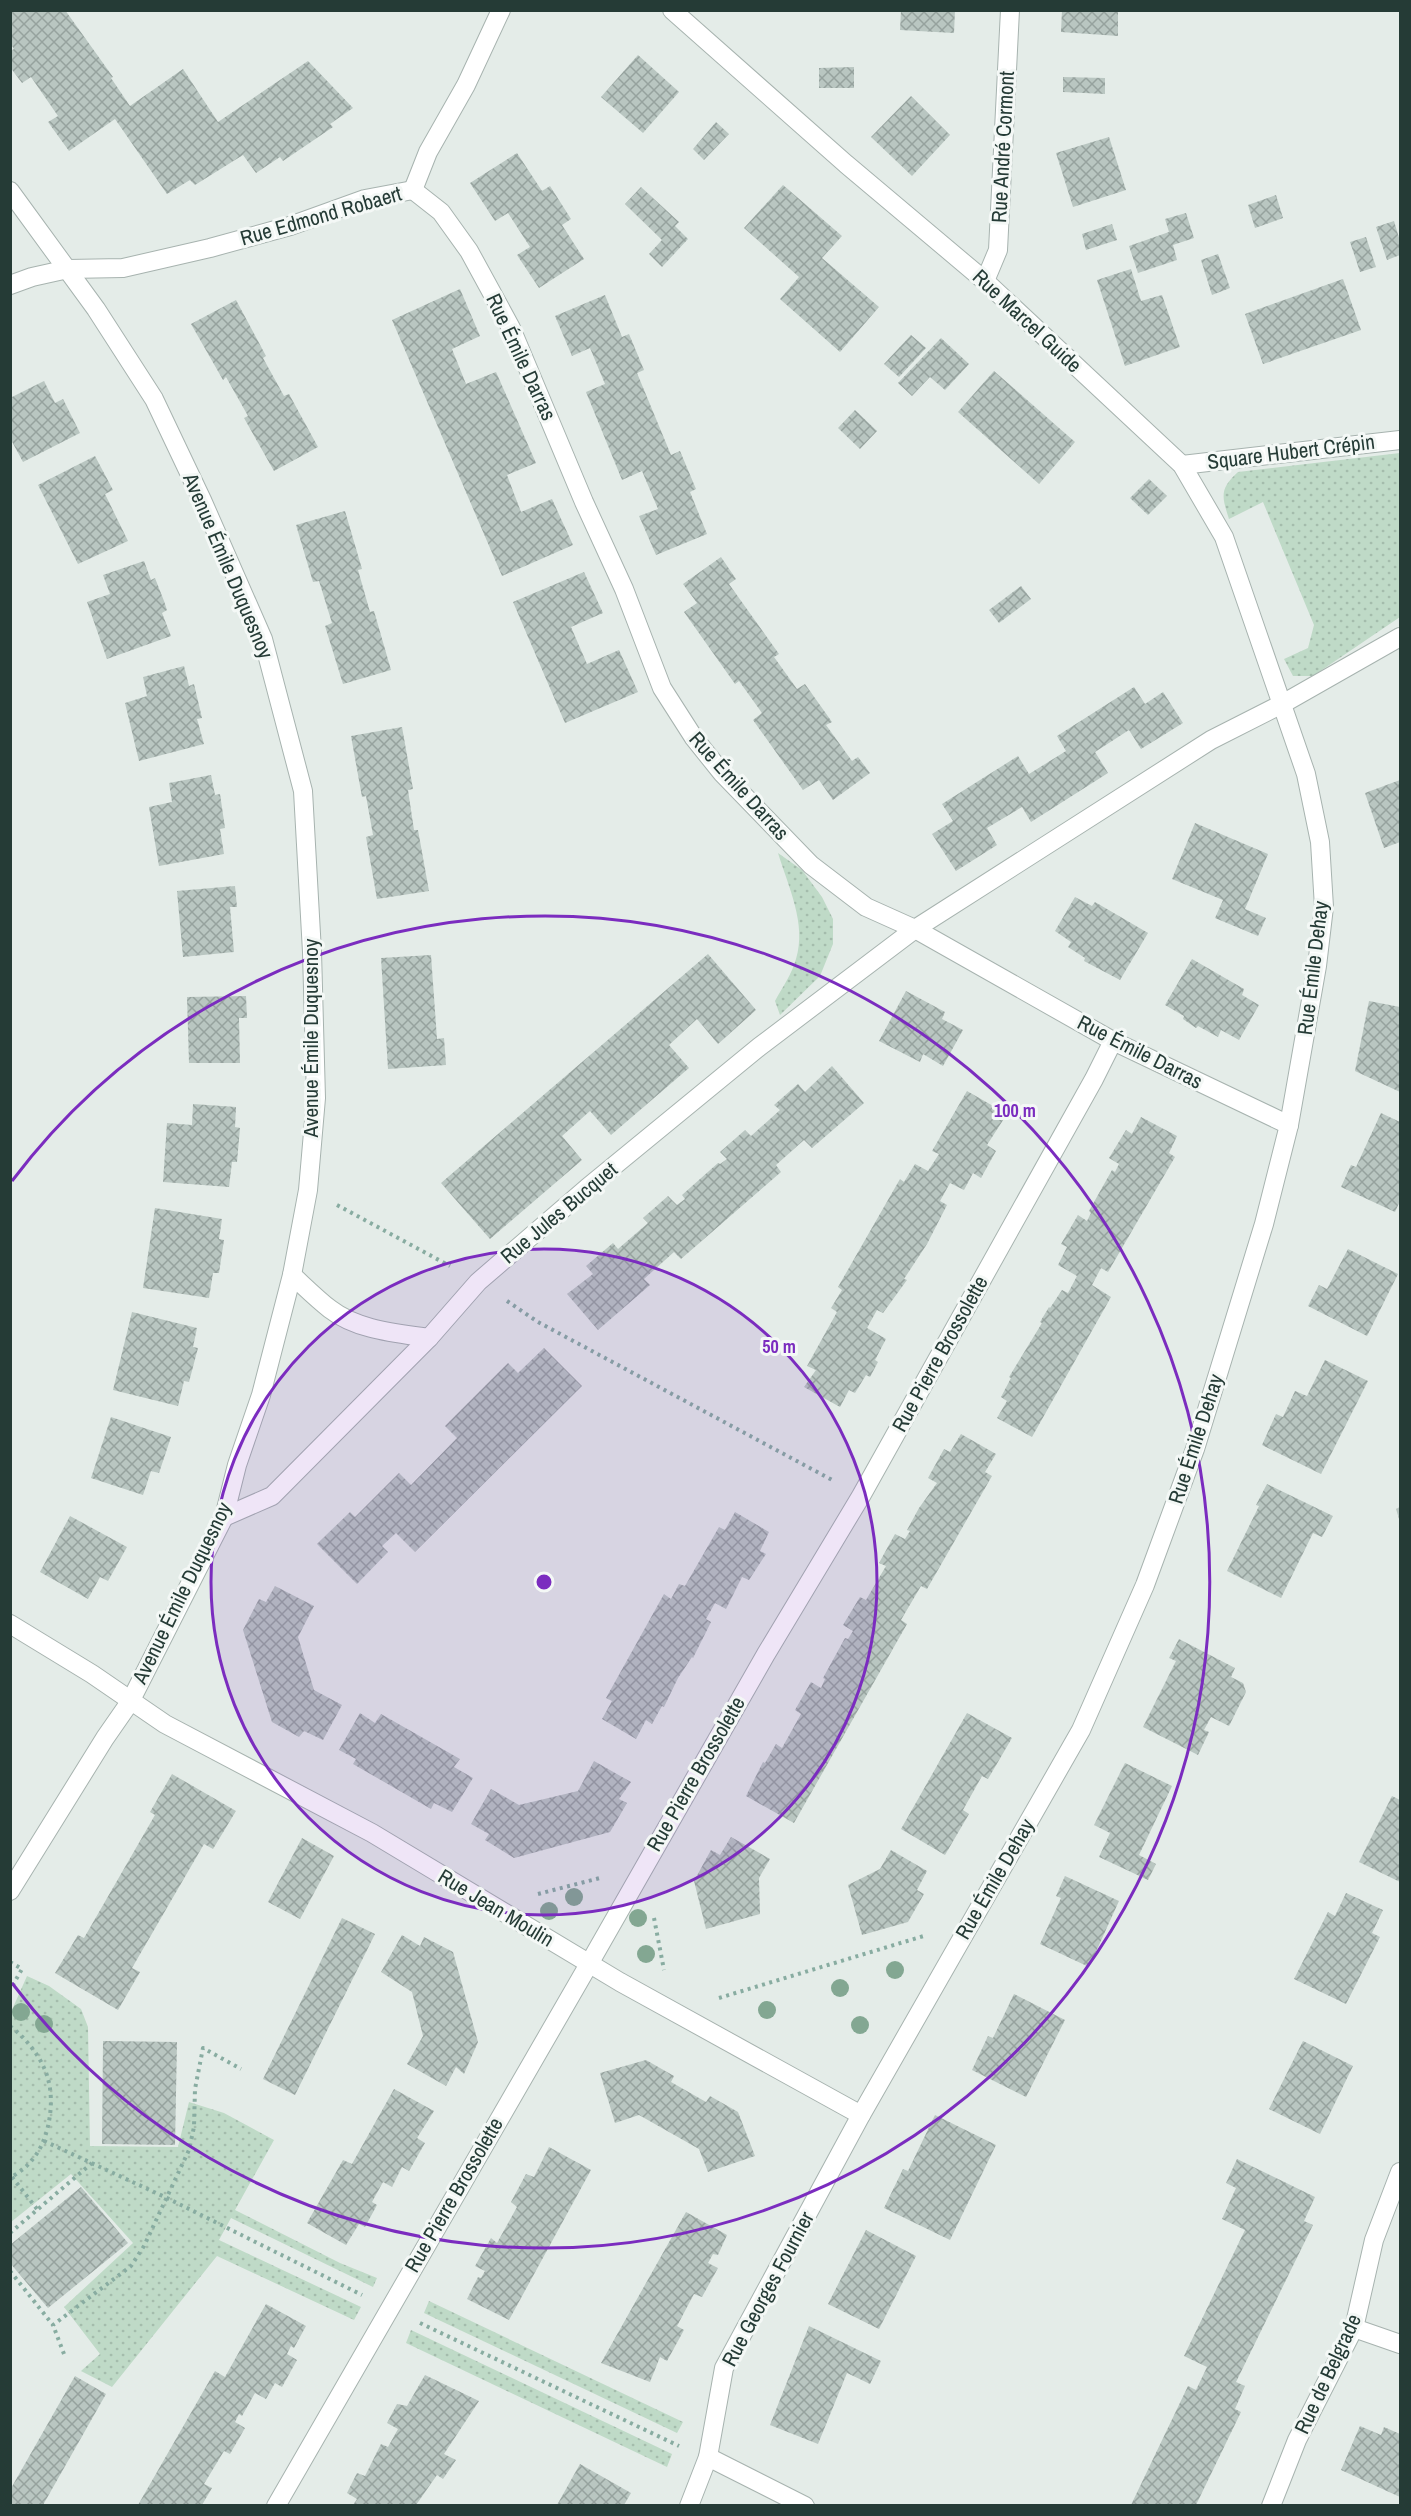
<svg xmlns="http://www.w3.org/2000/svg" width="1411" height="2516" font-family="'Archivo Narrow',sans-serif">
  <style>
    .grass { fill: url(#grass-dots) }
    .building { fill: url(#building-cross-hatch) }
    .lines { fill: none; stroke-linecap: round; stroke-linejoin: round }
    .minor-casing { stroke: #a7b3af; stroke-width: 20 }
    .path { stroke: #88aca1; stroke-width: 4; stroke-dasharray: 3 4.5; stroke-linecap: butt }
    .minor { stroke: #fff; stroke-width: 18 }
    .tree { fill: #83a792 }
    .ring { fill: none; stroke: #7b2cbf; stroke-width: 3 }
    .labels { text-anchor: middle; stroke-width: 6; stroke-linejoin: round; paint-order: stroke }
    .street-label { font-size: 21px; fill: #253b36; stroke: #f4f8f6 }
    .centre { fill: #7b2cbf; stroke: #f4f8f6; stroke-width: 3 }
    .ring-label { font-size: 18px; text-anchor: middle; font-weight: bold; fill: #7b2cbf; stroke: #f4f8f6; stroke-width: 6; stroke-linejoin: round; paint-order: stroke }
  </style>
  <defs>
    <pattern id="grass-dots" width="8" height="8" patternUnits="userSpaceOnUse" patternTransform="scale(1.5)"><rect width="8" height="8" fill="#bfdac7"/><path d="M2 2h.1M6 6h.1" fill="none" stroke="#a4bcac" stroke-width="1.8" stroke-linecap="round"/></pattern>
    <pattern id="building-cross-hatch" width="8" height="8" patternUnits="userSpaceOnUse" patternTransform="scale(1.5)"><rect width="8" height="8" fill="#b9c6c1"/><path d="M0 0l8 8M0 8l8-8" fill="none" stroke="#96a29e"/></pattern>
  </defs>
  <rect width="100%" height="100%" fill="#e4ece8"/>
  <g class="grass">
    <path d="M1400 453V617L1313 676H1293L1284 659 1308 648 1314 625 1263 502 1229 519C1222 497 1219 489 1238 472Z"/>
    <path d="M778 853 802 870 822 897 833 919V944L820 976 780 1015 775 1001C782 988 792 974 796 959 807 924 788 886 778 853Z"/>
    <polygon points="27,1976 49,1986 81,2009 88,2027 90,2146 178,2147 189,2102 224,2113 274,2140 235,2210 340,2263 377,2278 373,2287 231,2218 219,2240 361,2307 354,2320 217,2256 112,2387 81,2371 100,2354 64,2307 133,2243 71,2174 11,2222 11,2012"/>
    <polygon points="429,2301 683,2422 677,2433 424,2313"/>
    <polygon points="411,2330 672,2454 667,2467 406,2343"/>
  </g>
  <g class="building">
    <polygon points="10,10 65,10 113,77 111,78 130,106 183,69 218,122 308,61 353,108 330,124 333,127 283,161 280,157 256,173 243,155 195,185 190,180 167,194 115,119 69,151 48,122 58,116 31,77 22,83 10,67 10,51 14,49 10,43"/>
    <polygon points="901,10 955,10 954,33 900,30"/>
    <polygon points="1062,10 1118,10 1118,36 1061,32"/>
    <polygon points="638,55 679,92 643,133 601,97"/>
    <polygon points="854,67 854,88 819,88 819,68"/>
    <polygon points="1063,77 1105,78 1105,94 1063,92"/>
    <polygon points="911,96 950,135 912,176 871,137"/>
    <polygon points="716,122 729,134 704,160 693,149"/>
    <polygon points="1109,137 1126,190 1073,207 1056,153"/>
    <polygon points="517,153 542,191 550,186 571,219 562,225 584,259 539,288 517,255 530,247 508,213 495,221 470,183"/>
    <polygon points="783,185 842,236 822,258 879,307 840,352 780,299 799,277 744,228"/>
    <polygon points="641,187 679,222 675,226 688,239 662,267 649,254 662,240 625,204"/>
    <polygon points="1276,195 1283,218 1255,228 1248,205"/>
    <polygon points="1186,213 1194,238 1173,245 1177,260 1138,273 1129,246 1169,232 1165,219"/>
    <polygon points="1394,221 1400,241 1400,255 1387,260 1376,227"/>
    <polygon points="1112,224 1117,240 1086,250 1082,234"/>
    <polygon points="1366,237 1376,267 1360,272 1350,242"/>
    <polygon points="1218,254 1230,288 1212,295 1201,260"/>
    <polygon points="1131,269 1141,301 1162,295 1180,347 1125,366 1097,280"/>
    <polygon points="1343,279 1361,330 1263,364 1245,314"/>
    <polygon points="460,289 480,336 452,349 466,384 496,372 536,463 507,475 521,512 552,499 573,545 502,576 392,320"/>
    <polygon points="605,295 622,337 629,334 644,370 637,373 671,455 680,451 696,489 690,492 707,534 656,555 639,516 658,509 642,471 622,480 586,392 605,384 590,348 572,356 555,316"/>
    <polygon points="236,300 266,356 263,358 284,396 289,394 318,447 274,471 244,418 248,416 226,377 223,380 191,324"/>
    <polygon points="911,335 926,348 899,377 884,364"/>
    <polygon points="941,338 969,364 945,390 930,377 912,396 898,383"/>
    <polygon points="994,371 1075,442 1039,484 958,412"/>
    <polygon points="44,381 55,403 63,399 80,433 23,462 10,438 10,398"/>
    <polygon points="855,410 877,431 860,449 838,428"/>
    <polygon points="95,456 113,490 105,494 128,541 78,564 38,485"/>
    <polygon points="1149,479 1167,496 1148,515 1130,498"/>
    <polygon points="345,511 362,569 358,570 370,612 374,611 391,670 343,684 325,626 332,623 319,581 313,582 296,525"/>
    <polygon points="721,557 736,579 729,584 779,654 774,657 797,689 805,684 832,722 826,725 852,761 858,757 870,773 833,800 819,780 803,790 753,720 762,713 739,681 735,684 684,612 697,603 683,584"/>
    <polygon points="144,561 151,580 155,578 164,601 167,610 162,613 171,636 107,659 87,602 110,594 103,575"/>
    <polygon points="584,572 603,613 571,627 587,664 619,650 638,692 565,723 513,602"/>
    <polygon points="1021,586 1031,599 999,623 989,610"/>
    <polygon points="184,666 189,686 194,684 202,718 197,719 204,744 139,761 125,703 147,696 143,677"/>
    <polygon points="1134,687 1145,704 1163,692 1183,723 1141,749 1129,730 1095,752 1108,773 1031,822 1022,807 987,828 997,845 956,871 932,834 953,821 942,804 1018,756 1029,774 1066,751 1057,736"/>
    <polygon points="402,727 413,789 408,790 414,830 418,830 429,891 377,899 366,837 373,835 366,796 362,797 351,736"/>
    <polygon points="211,775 215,795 220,794 225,828 220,829 224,854 159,866 149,807 172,802 169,783"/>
    <polygon points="1400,780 1400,842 1384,848 1365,793"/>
    <polygon points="1195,823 1268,854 1245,909 1266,918 1258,936 1215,918 1223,900 1172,879"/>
    <polygon points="235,886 237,907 230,907 234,952 183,957 177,891"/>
    <polygon points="1075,897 1092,906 1095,902 1148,933 1120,980 1084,961 1085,958 1068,947 1071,942 1055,931"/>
    <polygon points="708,954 756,1010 718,1044 697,1019 669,1045 689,1068 611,1135 590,1111 562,1136 582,1160 490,1239 441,1183"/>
    <polygon points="431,955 437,1039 444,1038 446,1065 388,1069 381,958"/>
    <polygon points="1192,959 1244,989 1242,995 1259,1005 1239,1040 1221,1030 1218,1037 1198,1026 1196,1028 1183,1019 1184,1016 1165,1005"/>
    <polygon points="906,991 945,1012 942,1019 963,1030 943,1066 923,1054 920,1062 879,1041"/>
    <polygon points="246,996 247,1018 239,1018 240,1063 189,1063 187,997"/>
    <polygon points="1369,1001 1400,1007 1400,1092 1355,1071"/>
    <polygon points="832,1066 864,1103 812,1148 804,1140 776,1165 781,1172 681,1259 674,1252 644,1279 650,1285 598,1330 567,1294 593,1274 586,1266 613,1243 618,1249 648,1223 643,1218 668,1196 677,1205 685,1199 682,1195 718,1163 720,1164 727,1159 720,1152 745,1130 751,1136 780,1110 774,1105 798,1084 805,1092"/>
    <polygon points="967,1091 1007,1114 987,1145 996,1151 981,1178 973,1173 964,1190 950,1183 940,1201 947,1205 927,1244 904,1279 907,1280 883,1313 877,1310 867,1328 886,1339 875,1360 878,1362 870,1377 866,1375 855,1393 849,1390 840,1407 804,1387 816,1370 807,1366 837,1312 831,1308 842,1290 838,1287 900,1179 904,1182 915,1164 928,1171 939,1154 932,1151"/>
    <polygon points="193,1104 236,1107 235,1127 240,1128 237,1162 232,1162 229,1187 163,1182 167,1123 192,1125"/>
    <polygon points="1381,1113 1400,1122 1400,1201 1395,1212 1341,1187 1351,1165 1356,1167"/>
    <polygon points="1141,1117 1177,1136 1169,1153 1175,1157 1108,1272 1101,1268 1092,1285 1111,1297 1032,1437 997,1418 1007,1401 1001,1397 1011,1378 1009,1377 1042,1323 1040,1322 1049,1307 1050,1308 1062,1290 1068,1293 1077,1276 1058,1265 1067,1247 1061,1244 1078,1215 1087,1221 1091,1213 1089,1211 1112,1170 1115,1172 1119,1164 1109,1158 1126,1130 1132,1134"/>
    <polygon points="155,1208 222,1219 219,1239 224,1240 219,1273 213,1273 209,1298 143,1288"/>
    <polygon points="1348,1249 1398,1274 1367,1336 1308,1306 1319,1285 1327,1289"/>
    <polygon points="132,1312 197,1328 193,1347 198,1348 189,1382 184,1381 178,1406 113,1390"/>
    <polygon points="544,1348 582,1386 415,1552 396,1533 382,1546 388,1552 357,1584 317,1544 350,1512 355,1517 399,1473 411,1485 457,1438 445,1426 508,1363 518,1373"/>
    <polygon points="1325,1360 1368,1381 1321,1474 1262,1445 1276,1414 1283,1417 1295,1391 1307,1396"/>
    <polygon points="111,1417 171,1437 159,1473 151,1471 143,1495 91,1478"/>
    <polygon points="961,1434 996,1454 985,1472 992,1476 927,1589 921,1586 901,1620 907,1624 794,1823 746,1796 763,1762 765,1763 776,1744 782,1748 801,1714 795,1710 811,1682 821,1688 825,1679 823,1678 845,1638 848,1639 853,1631 843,1625 860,1597 866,1600 886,1566 879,1563 895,1534 905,1539 910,1531 907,1530 919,1508 937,1483 928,1478 944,1449 950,1452"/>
    <polygon points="1267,1484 1333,1516 1322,1537 1313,1533 1281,1598 1227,1571 1259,1506 1256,1505"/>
    <polygon points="1400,1507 1400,1522 1396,1509"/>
    <polygon points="735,1512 769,1532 760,1551 766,1554 749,1580 742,1577 726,1609 715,1603 706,1619 711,1622 693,1658 692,1657 678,1678 664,1707 662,1706 652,1724 646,1720 636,1739 602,1719 612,1701 606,1698 664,1594 671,1599 679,1584 685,1586 719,1527 725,1530"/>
    <polygon points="70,1516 127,1547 108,1581 100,1577 88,1599 40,1572"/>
    <polygon points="275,1586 314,1606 298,1637 314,1690 342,1705 323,1740 304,1731 299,1737 272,1722 243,1630 259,1599 266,1602"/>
    <polygon points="1179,1639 1235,1668 1231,1677 1243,1683 1246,1692 1229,1726 1211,1717 1204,1730 1209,1732 1198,1755 1143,1727 1176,1661 1169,1658"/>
    <polygon points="360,1713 375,1723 381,1714 460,1759 454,1767 473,1778 452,1812 434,1803 431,1809 353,1764 356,1759 339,1750"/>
    <polygon points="967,1713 1012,1738 988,1779 982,1776 963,1810 969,1814 945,1855 901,1829"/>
    <polygon points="594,1761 631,1782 619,1799 627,1803 610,1832 514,1858 485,1840 489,1834 471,1824 491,1789 519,1805 578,1791"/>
    <polygon points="1125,1763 1172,1786 1139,1855 1156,1864 1148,1880 1099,1857 1110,1833 1094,1825"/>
    <polygon points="172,1774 236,1811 213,1849 204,1844 132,1968 140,1972 118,2010 55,1973 78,1935 84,1938 155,1815 150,1812"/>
    <polygon points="1392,1796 1400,1800 1400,1882 1359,1862"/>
    <polygon points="731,1837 770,1859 759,1878 760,1914 706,1929 694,1881 711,1850 720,1855"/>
    <polygon points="302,1838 334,1856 300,1919 268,1902"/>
    <polygon points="891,1850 927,1871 917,1890 924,1894 908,1922 862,1935 848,1885 880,1869"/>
    <polygon points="1065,1876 1119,1901 1089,1967 1040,1944 1061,1898 1056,1896"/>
    <polygon points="1346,1893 1383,1910 1372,1933 1380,1937 1346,2004 1294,1979 1328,1912 1335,1916"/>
    <polygon points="342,1918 375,1934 295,2095 263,2079"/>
    <polygon points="402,1935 420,1946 424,1937 453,1952 478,2042 464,2074 456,2067 446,2086 407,2064 423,2036 412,1992 381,1972"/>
    <polygon points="1014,1994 1065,2020 1026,2097 972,2070 988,2036 993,2038"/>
    <polygon points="103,2041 177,2042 175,2145 102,2144"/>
    <polygon points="1303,2041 1353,2066 1320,2134 1269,2109"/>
    <polygon points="646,2060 674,2076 671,2082 706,2102 710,2096 738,2112 755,2156 708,2172 699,2149 639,2115 615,2123 600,2073"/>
    <polygon points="394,2089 434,2111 417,2138 425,2143 409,2171 402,2167 392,2187 383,2182 372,2202 377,2205 365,2227 359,2224 346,2245 307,2223 343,2160 352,2164"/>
    <polygon points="935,2115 996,2145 950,2240 884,2208 903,2169 908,2171"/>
    <polygon points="549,2147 591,2170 509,2320 467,2299 478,2277 481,2278 485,2271 475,2266 491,2238 497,2243 517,2207 511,2202 526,2174 534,2177"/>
    <polygon points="1237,2159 1315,2197 1304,2221 1313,2225 1236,2382 1245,2386 1235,2409 1241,2412 1196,2505 1131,2505 1188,2386 1196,2390 1207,2367 1184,2356 1245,2230 1222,2219 1236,2188 1226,2183"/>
    <polygon points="81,2187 128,2243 48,2308 10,2263 10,2245"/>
    <polygon points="686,2212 727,2235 718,2255 713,2254 708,2263 718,2268 702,2297 694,2294 677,2326 684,2330 667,2361 660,2357 650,2382 601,2363"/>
    <polygon points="866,2230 916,2256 879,2329 828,2304"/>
    <polygon points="266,2304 306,2326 294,2348 291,2346 287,2354 297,2360 282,2387 275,2383 266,2399 255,2393 242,2416 239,2414 235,2422 245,2428 230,2454 224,2451 204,2484 212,2488 202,2505 138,2505 215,2371 225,2377"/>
    <polygon points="809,2326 881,2361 870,2384 847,2373 818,2444 770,2425"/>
    <polygon points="425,2375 479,2401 444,2454 456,2460 443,2479 437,2475 416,2505 353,2505 357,2499 347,2493 357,2473 365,2476 381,2444 388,2447 398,2429 387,2423 397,2404 407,2406"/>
    <polygon points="75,2376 106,2394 43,2505 10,2505 10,2490"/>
    <polygon points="1360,2426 1381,2435 1384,2427 1400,2434 1400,2497 1341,2470"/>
    <polygon points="580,2464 631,2493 624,2505 557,2505"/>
  </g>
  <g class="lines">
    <g class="minor-casing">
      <g id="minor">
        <polyline points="672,10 846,164 985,281 1182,465 1224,537 1306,774 1320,842 1324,907 1317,966 1289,1125 1264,1224 1195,1449 1145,1585 1081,1730 861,2115 724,2368 708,2457 689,2506"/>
        <polyline points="413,190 441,212 469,251 511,328 584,502 624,589 662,688 694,738 722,773 811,865 866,907 915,929 1113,1041 1289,1125"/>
        <polyline points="413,190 428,152 466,85 501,10"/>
        <polyline points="10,191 96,309 154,399 202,500 263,639 303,791 312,952 316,1098 308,1190 292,1275 261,1395 237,1465 224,1517 130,1702 105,1738 10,1891"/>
        <polyline points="985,281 998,250 1010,10"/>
        <polyline points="10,285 32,277 68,269 123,268 210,248 290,226 365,199 413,190"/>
        <polyline points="1182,465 1400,440"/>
        <path d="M292 1275C304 1286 317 1299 330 1309 357 1330 396 1333 429 1338"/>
        <polyline points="224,1517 272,1496 429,1338 478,1282 587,1188 759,1047 915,929 1211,740 1284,703 1400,637"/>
        <polyline points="10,1624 92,1674 165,1724 372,1833 620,1982 861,2115"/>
        <polyline points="1354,2328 1400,2344"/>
        <polyline points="708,2457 805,2506"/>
        <polyline points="276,2506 589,1964 766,1654 861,1496 1094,1079 1113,1041"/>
        <polyline points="1271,2506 1297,2440 1354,2328 1374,2240 1400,2172"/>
      </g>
    </g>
    <g class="path">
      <polyline points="337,1205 450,1266"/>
      <polyline points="507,1301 538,1322 834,1481"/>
      <polyline points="538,1894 600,1878"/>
      <polyline points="654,1918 664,1970"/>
      <polyline points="10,1962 22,1969 10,1990"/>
      <polyline points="719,1998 927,1935"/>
      <path d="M10 2026C26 2038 43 2059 48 2079 55 2103 49 2141 32 2160 27 2167 18 2173 10 2178"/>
      <polyline points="44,2141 167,2198 362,2295"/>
      <polyline points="12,2177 37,2209"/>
      <polyline points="10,2233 92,2163"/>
      <polyline points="10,2271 53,2325"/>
      <polyline points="420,2323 679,2446"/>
      <polyline points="64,2354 53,2325 131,2266 144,2246 189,2150 194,2127 195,2089 203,2048 241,2069"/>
    </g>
    <use href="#minor" class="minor"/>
  </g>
  <g class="tree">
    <circle cx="574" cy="1897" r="9"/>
    <circle cx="549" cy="1911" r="9"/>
    <circle cx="638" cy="1918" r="9"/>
    <circle cx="646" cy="1954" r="9"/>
    <circle cx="895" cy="1970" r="9"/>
    <circle cx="840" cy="1988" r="9"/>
    <circle cx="767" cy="2010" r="9"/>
    <circle cx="21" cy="2012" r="9"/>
    <circle cx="44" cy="2024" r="9"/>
    <circle cx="860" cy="2025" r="9"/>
  </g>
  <circle cx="544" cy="1582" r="333" fill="#7b2cbf" fill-opacity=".12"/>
  <g class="ring">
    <circle cx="544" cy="1582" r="333"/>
    <path d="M12 1181A666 666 0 1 1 12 1983"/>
  </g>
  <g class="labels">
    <g class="street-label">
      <text transform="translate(1003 147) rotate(-87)" y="7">Rue André Cormont</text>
      <text transform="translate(321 216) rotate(-16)" y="7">Rue Edmond Robaert</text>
      <text transform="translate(1027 321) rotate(43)" y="7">Rue Marcel Guide</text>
      <text transform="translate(521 357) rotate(65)" y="7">Rue Émile Darras</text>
      <text transform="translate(1291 452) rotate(-7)" y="7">Square Hubert Crépin</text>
      <text transform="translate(228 566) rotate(67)" y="7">Avenue Émile Duquesnoy</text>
      <text transform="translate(739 786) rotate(48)" y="7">Rue Émile Darras</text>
      <text transform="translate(1313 968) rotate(-83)" y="7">Rue Émile Dehay</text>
      <text transform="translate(311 1038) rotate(-90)" y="7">Avenue Émile Duquesnoy</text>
      <text transform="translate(1140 1052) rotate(27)" y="7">Rue Émile Darras</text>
      <text transform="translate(559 1213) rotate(-40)" y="7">Rue Jules Bucquet</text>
      <text transform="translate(940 1354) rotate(-61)" y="7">Rue Pierre Brossolette</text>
      <text transform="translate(1196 1439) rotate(-72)" y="7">Rue Émile Dehay</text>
      <text transform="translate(182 1593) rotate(-64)" y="7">Avenue Émile Duquesnoy</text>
      <text transform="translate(696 1774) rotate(-60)" y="7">Rue Pierre Brossolette</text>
      <text transform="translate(995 1879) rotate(-60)" y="7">Rue Émile Dehay</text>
      <text transform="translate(496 1908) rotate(31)" y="7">Rue Jean Moulin</text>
      <text transform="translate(454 2195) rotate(-60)" y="7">Rue Pierre Brossolette</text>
      <text transform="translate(768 2289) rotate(-62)" y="7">Rue Georges Fournier</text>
      <text transform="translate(1328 2374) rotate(-65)" y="7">Rue de Belgrade</text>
    </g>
  </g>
  <circle cx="544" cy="1582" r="9" class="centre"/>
  <g class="ring-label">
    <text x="1015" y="1117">100 m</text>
    <text x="779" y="1353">50 m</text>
  </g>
  <rect width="1411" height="2516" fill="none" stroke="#253b36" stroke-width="24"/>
</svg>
